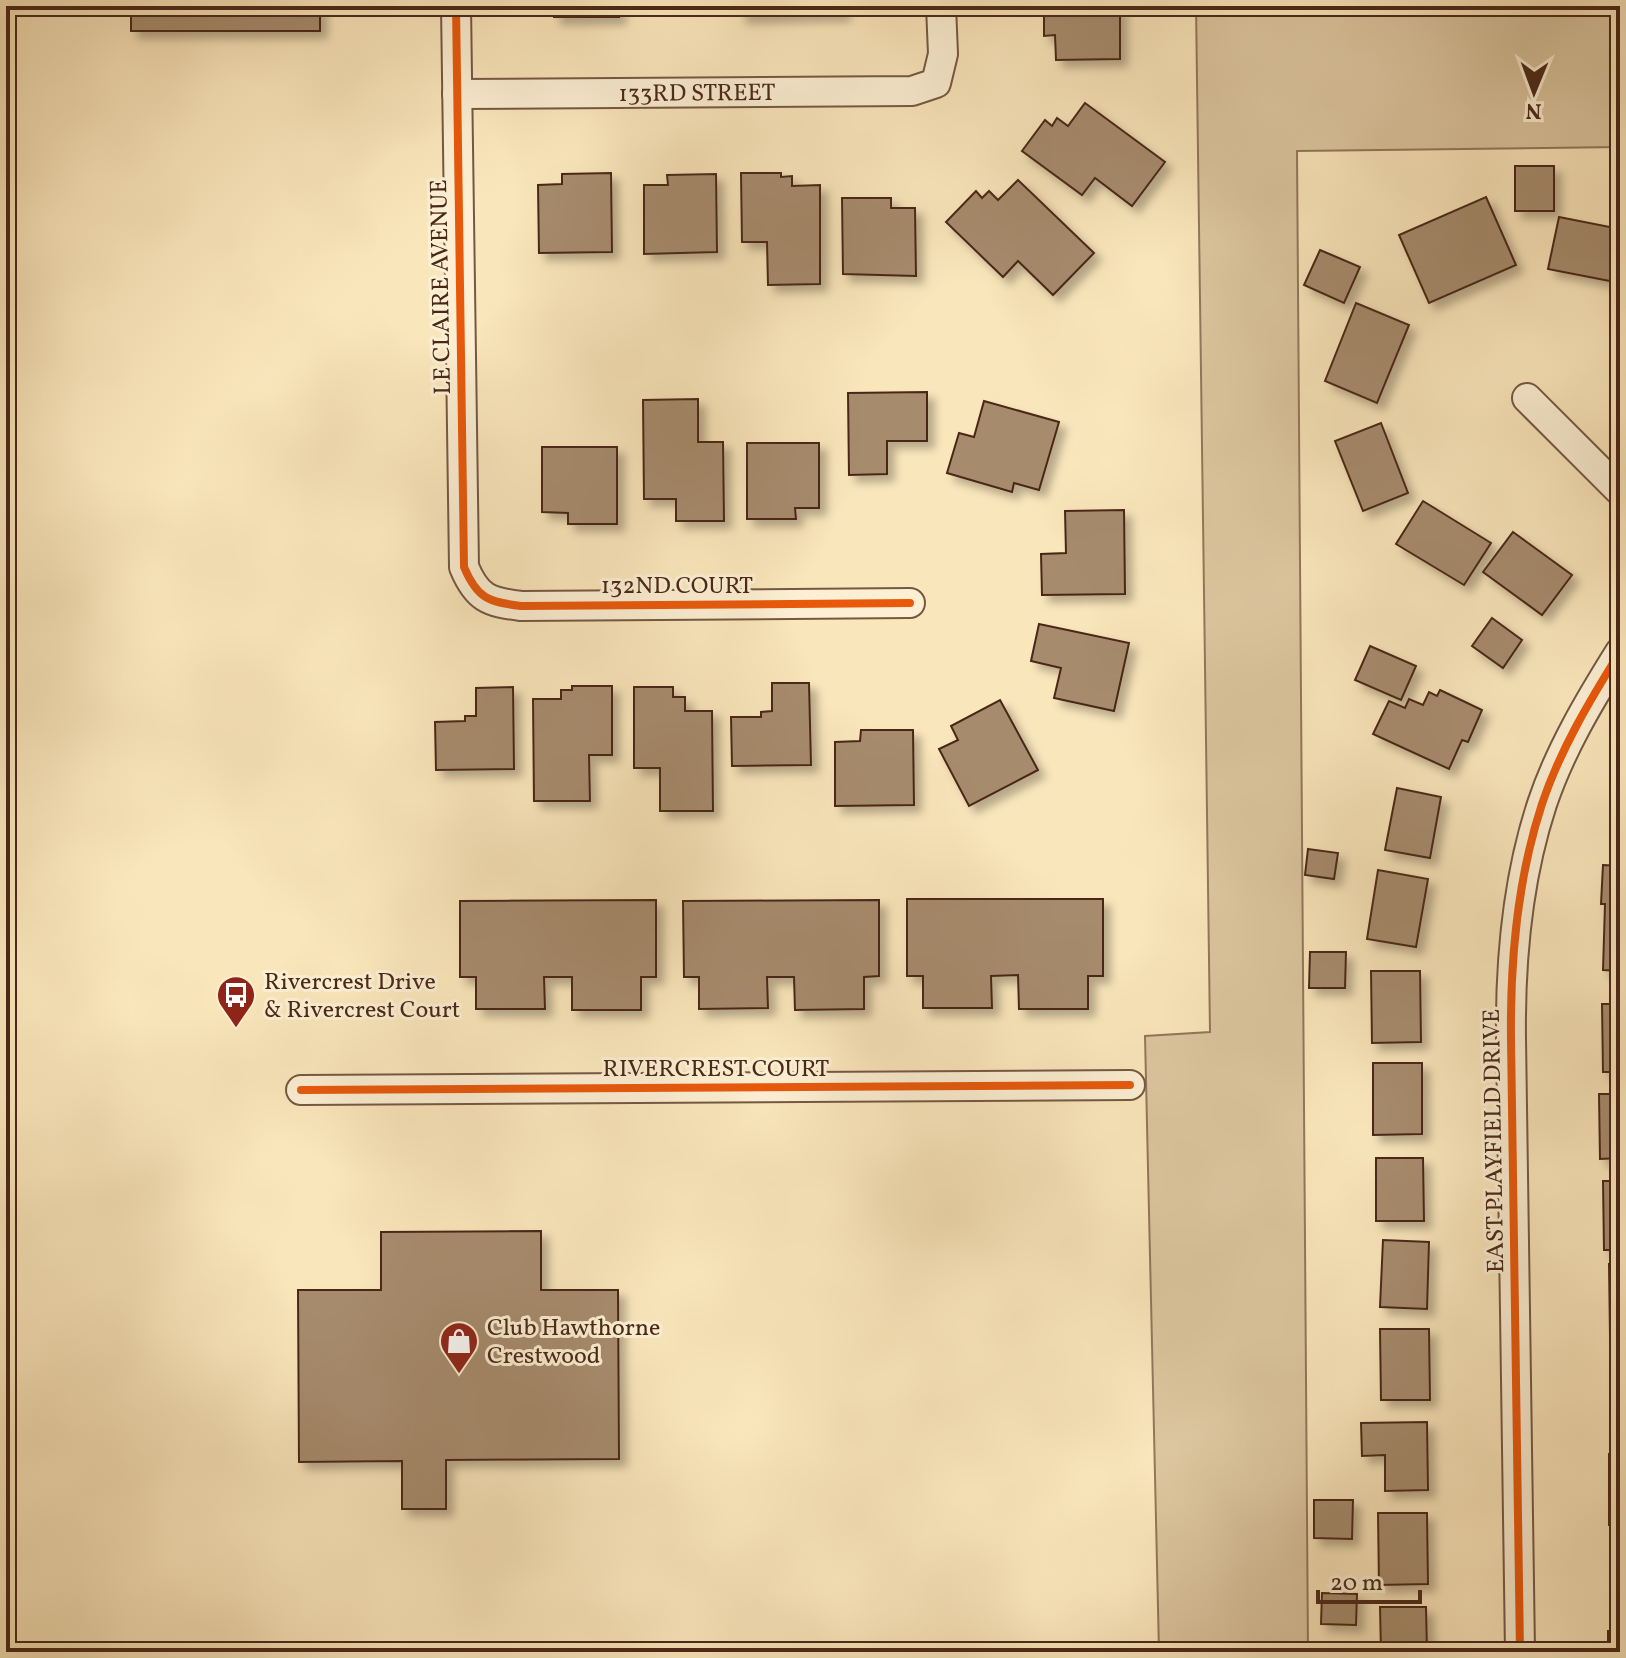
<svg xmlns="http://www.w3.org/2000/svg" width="1626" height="1658" font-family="Vollkorn,serif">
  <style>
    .green { fill: #dcc69f; stroke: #93775c; stroke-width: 2 }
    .building { fill: #a68b6d; stroke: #4a2818; stroke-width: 2; filter: url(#shadow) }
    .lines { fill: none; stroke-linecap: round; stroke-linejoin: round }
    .minor-casing { stroke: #765841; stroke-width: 32 }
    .minor { stroke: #fcefd3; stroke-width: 28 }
    .cycleway-casing { stroke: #fcefd3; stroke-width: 13 }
    .cycleway { stroke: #e8590c; stroke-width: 8 }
    .labels { text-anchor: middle; stroke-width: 6; stroke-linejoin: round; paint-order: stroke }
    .street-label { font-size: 24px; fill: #4a2818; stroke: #fcefd3 }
    .poi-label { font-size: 24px; fill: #4a2818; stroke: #fcefd3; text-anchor: start }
  </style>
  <defs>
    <filter id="shadow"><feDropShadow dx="7" dy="7" stdDeviation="4" flood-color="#0004"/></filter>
  </defs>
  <rect width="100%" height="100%" fill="#fae6bb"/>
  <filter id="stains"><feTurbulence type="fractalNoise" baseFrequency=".0025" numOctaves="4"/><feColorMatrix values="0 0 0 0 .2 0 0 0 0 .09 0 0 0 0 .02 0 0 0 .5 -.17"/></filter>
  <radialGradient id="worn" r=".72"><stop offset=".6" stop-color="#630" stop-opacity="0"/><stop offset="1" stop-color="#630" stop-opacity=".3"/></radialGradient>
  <polygon class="green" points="1196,6 1620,6 1620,147 1297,151 1308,1652 1159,1652 1145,1036 1210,1032"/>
  <g class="building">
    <rect x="131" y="6" width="189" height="25"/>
    <polygon points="554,6 618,6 619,17 554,17"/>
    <polygon points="739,6 843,6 843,14 740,16"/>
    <polygon points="1044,6 1120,6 1120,59 1056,60 1055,35 1044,36"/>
    <polygon points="1085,103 1165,162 1132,206 1095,178 1082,195 1022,151 1045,120 1052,126 1057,118 1068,126"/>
    <rect x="1515" y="166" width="39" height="45"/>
    <polygon points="611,173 612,252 539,253 538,185 562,184 562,174"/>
    <polygon points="741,173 781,173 781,177 792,176 792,186 820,185 820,284 768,285 767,242 742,242"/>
    <polygon points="716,174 717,252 644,254 644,185 668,185 667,175"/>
    <polygon points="1018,180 1094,253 1053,295 1018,261 1003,277 946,222 976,191 982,198 989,191 998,200"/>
    <polygon points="1486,197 1516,265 1429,303 1399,235"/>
    <polygon points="842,198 891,198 891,208 915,208 916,276 843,274"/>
    <polygon points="1559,217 1620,229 1620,283 1548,269"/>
    <polygon points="1320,250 1360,267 1344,303 1304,285"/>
    <polygon points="1356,303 1409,325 1377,403 1325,381"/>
    <polygon points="927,392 927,441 887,441 887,474 849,475 848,393"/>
    <polygon points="698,399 698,442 723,442 724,521 676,521 676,499 644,499 643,400"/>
    <polygon points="984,401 1059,422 1039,490 1014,483 1012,492 947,473 959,433 974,437"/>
    <polygon points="1381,423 1408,493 1363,511 1335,441"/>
    <polygon points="747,443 819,443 819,508 795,508 796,519 747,519"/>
    <polygon points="542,447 617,447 617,524 568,524 568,513 542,512"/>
    <polygon points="1423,501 1491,543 1464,585 1396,544"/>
    <polygon points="1124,510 1125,594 1042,595 1041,554 1066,553 1065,511"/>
    <polygon points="1513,532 1572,575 1542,615 1483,572"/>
    <polygon points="1492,618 1522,640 1503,668 1472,646"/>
    <polygon points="1039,624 1129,643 1114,711 1054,698 1061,668 1031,661"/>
    <polygon points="1370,646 1416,666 1401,700 1355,680"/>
    <polygon points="772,683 809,683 811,765 732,766 731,717 761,717 761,712 772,711"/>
    <polygon points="572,686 612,686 612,755 589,755 590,801 534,801 533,699 561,699 561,690 572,690"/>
    <polygon points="513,687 514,769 436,770 435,722 465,721 465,716 476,716 476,688"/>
    <polygon points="634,687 673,687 673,697 685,697 685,711 712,711 713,811 660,811 660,768 634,768"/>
    <polygon points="1440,690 1482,710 1468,742 1462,740 1449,769 1373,734 1389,701 1405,708 1409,699 1423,705 1429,692 1437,696"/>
    <polygon points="1000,700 1038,770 969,806 939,749 958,740 951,726"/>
    <polygon points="861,730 913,730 914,805 835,806 835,742 860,741"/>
    <polygon points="1397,788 1441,797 1430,858 1385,850"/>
    <polygon points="1308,849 1338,853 1334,879 1305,875"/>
    <polygon points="1603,865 1620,866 1620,971 1603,970 1605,904 1601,904"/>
    <polygon points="1378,870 1428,879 1416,947 1367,939"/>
    <polygon points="907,899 1103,899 1103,976 1088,976 1088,1009 1019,1009 1018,975 991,976 992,1008 923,1008 923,976 907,976"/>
    <polygon points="656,900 656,977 641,977 641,1010 572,1010 572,977 544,977 545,1009 476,1009 476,977 460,977 460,901"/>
    <polygon points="879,900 879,976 864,977 864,1009 795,1010 794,977 767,977 768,1008 699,1009 699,977 684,977 683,901"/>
    <polygon points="1310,952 1346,952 1345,988 1309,988"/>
    <polygon points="1371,971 1420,971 1421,1042 1372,1043"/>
    <polygon points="1602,1004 1620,1004 1620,1072 1603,1072"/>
    <polygon points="1373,1063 1422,1063 1422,1134 1373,1135"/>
    <polygon points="1599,1094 1620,1094 1620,1158 1600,1159"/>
    <polygon points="1376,1158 1423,1158 1424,1221 1376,1221"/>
    <polygon points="1603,1181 1620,1181 1620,1250 1604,1250"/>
    <polygon points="541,1231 541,1290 618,1290 619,1459 446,1460 446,1509 402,1509 402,1461 299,1462 298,1290 381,1290 381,1232"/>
    <polygon points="1383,1240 1429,1242 1427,1309 1380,1307"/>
    <polygon points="1609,1264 1620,1264 1620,1335 1610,1335"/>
    <polygon points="1380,1329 1429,1329 1430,1400 1381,1400"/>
    <rect x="1611" y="1358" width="9" height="71"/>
    <polygon points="1427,1422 1428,1490 1385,1491 1385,1455 1362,1456 1361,1423"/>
    <polygon points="1620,1453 1620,1525 1609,1525 1609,1454"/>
    <polygon points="1314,1500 1353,1500 1352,1539 1314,1538"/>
    <polygon points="1378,1513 1427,1513 1428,1584 1379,1585"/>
    <polygon points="1610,1546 1620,1546 1620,1608 1611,1608"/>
    <polygon points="1322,1593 1357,1594 1356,1625 1321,1624"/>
    <polygon points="1380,1607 1426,1607 1427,1652 1381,1652"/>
    <rect x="1608" y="1631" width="12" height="21"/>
  </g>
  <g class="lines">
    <g class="minor-casing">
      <g id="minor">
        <path d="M456 6 464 567C477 598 488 602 521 606L910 603"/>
        <path id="s1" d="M457 94 912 91 936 83 943 54 941 6"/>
        <polyline points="1527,398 1620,491"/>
        <polyline points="301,1090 1130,1085"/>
        <path d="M1520 1652 1511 1039C1510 960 1517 880 1542 804 1560 750 1590 700 1620 652"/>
      </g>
    </g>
    <use href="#minor" class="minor"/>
    <g class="cycleway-casing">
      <g id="cycleway">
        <path d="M456 6 464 567C477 598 488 602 521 606L910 603"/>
        <polyline points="301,1090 1130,1085"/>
        <path d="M1520 1652 1511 1039C1510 960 1517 880 1542 804 1560 750 1590 700 1620 652"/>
      </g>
    </g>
    <use href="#cycleway" class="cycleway"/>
  </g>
  <defs>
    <g id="bus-pin" transform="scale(2)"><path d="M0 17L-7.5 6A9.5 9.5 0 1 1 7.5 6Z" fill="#8f2418" stroke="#fcefd3"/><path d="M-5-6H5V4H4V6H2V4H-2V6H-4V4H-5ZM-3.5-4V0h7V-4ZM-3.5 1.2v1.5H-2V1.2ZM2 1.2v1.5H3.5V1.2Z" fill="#fff"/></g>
    <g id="shop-pin" transform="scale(2)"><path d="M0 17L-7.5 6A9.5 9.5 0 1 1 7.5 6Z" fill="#8f2418" stroke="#fcefd3"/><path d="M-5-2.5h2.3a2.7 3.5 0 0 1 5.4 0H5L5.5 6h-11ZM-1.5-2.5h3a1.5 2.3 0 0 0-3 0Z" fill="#fff"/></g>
  </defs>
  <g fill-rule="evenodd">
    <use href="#bus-pin" x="236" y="995"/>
    <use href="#shop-pin" x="459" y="1341"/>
  </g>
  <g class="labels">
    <g class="street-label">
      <text dy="8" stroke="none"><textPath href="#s1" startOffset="240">133RD STREET</textPath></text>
      <text transform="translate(440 287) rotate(-91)" y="8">LE CLAIRE AVENUE</text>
      <text x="677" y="593">132ND COURT</text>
      <text x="716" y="1076">RIVERCREST COURT</text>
      <text transform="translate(1493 1141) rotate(-91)" y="8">EAST PLAYFIELD DRIVE</text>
    </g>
    <g class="poi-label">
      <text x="264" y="989">Rivercrest Drive<tspan x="264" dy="28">&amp; Rivercrest Court</tspan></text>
      <text x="487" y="1335">Club Hawthorne<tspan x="487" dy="28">Crestwood</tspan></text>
    </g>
  </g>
  <rect width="1626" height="1658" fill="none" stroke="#fae6bb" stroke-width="32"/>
  <rect x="8" y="8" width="1610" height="1642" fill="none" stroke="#4a2818" stroke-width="4"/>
  <rect x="16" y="16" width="1594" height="1626" fill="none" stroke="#4a2818" stroke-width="2"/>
  <g transform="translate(1534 92) rotate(181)" stroke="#fcefd3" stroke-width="6" paint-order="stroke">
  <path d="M0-6L14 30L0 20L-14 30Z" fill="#4a2818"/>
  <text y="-12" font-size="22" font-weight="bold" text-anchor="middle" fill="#4a2818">N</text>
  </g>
  <path d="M1318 1590v12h102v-12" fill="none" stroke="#4a2818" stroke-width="4"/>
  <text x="1330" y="1590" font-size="24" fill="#4a2818" stroke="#fcefd3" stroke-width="6" paint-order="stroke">20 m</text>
  <rect width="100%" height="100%" filter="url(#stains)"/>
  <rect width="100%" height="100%" fill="url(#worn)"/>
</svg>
